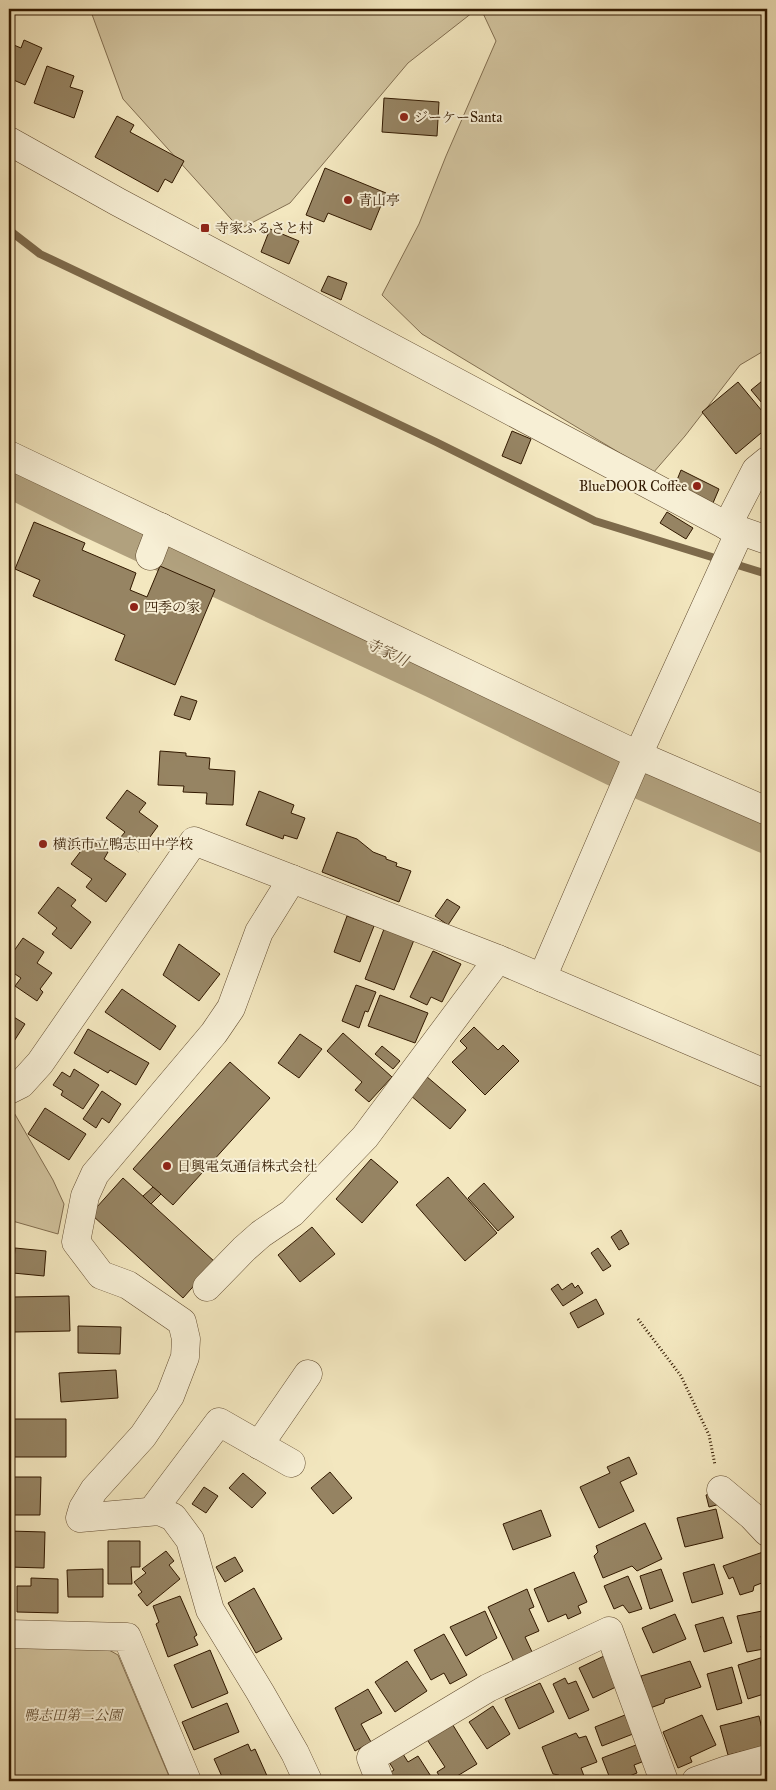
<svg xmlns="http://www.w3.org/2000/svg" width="776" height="1790" font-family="'IM FELL Great Primer','Noto Serif JP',serif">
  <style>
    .green { fill: #d2c49f; stroke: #826e50 }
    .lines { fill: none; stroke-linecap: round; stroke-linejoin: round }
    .stream { stroke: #7e6b4c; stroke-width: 8 }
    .river { stroke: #b1a17e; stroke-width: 49 }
    .building { fill: #968463; stroke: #321900 }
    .minor-casing { stroke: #624c30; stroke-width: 29 }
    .path { stroke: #321900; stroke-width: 3; stroke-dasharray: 1 2.5; stroke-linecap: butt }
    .minor { stroke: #f7efd5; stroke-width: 28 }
    .poi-dot { fill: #8f2418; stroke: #f7efd5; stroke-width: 2 }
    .labels { text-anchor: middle; stroke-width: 4; stroke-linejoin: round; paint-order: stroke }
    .poi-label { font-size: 14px; fill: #321900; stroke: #f7efd5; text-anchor: start }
    .park-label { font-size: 14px; font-style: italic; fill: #624c30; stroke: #f7efd5 }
    .water-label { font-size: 15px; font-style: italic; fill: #654f32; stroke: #f7efd5 }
  </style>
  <rect width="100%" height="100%" fill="#f3e7bf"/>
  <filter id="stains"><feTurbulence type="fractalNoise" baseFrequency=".004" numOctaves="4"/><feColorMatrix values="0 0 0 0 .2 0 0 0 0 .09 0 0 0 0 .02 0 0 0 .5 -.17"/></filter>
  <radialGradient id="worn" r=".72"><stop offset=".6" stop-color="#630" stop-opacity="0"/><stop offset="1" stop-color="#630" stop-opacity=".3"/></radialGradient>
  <g class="green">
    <polygon points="90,9 477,9 408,63 290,203 240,229 123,99"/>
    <polygon points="481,9 767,9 767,349 740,365 685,436 653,473 422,334 382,295 419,224 446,156 496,41"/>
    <polygon points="9,1104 53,1180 64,1204 58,1234 9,1220"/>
    <polygon points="14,1647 109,1650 118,1655 171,1781 9,1781 9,1651"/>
  </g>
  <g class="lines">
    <polyline class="stream" points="9,230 40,254 436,442 595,521 767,574"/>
    <polyline class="river" points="9,472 93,514 436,674 645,776 767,829"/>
  </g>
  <g class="building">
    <polygon points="24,40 42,48 25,85 9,78 9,43 21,48"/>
    <polygon points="47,66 74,76 70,87 83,91 74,118 34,103"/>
    <polygon points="384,98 439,102 437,136 382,132"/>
    <polygon points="117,116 134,125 130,132 184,161 172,183 165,179 158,192 95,157"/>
    <polygon points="325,168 386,193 371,230 328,213 324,222 306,215"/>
    <polygon points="270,229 299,241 289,264 261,252"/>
    <polygon points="328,276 347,283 341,300 321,291"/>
    <polygon points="767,377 767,409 751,390"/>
    <polygon points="738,382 767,417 767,428 736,454 702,412"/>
    <polygon points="512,431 531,439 521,464 502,456"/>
    <polygon points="681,470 719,489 713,503 675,485"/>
    <polygon points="667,512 693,528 686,539 660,523"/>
    <polygon points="34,522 85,543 82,550 136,573 130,590 147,597 160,566 215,590 175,685 115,660 125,635 33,596 40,580 15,569"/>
    <polygon points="181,696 197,701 190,720 174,715"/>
    <polygon points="160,751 186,753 186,756 210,758 209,769 235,771 233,805 206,804 207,793 183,792 184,786 158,785"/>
    <polygon points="127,790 146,803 139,812 158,826 139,852 120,838 125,832 106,818"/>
    <polygon points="259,791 294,805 291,813 305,818 297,839 284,835 283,839 246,825"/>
    <polygon points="337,832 357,839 373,852 386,857 386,859 397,863 396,866 411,871 399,902 322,872"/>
    <polygon points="90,839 108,852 104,859 126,874 106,902 86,887 92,879 71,864"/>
    <polygon points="58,887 76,900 71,906 91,922 71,949 52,934 57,928 38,913"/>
    <polygon points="447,899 460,907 448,925 435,916"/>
    <polygon points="347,916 374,926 360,962 334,952"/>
    <polygon points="384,929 414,940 394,990 365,979"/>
    <polygon points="23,938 44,952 37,963 52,973 40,989 43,992 37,1001 15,986 21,978 9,970 9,958"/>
    <polygon points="179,944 220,974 199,1001 163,975"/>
    <polygon points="433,951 461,964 442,1002 431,997 427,1005 410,997"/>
    <polygon points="356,985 376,992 368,1012 365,1011 359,1028 342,1021"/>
    <polygon points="122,989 176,1026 160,1050 105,1012"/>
    <polygon points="380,995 428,1013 415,1043 368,1026"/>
    <polygon points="9,1014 25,1024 9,1049"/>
    <polygon points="474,1027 498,1050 503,1045 519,1061 485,1095 452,1062 467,1048 460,1041"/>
    <polygon points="88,1029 149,1063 136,1085 110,1070 108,1073 74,1053"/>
    <polygon points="343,1033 392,1077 369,1102 355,1090 362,1082 327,1051"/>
    <polygon points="300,1034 322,1049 299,1078 278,1063"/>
    <polygon points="382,1046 400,1061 393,1069 375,1054"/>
    <polygon points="230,1062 270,1098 173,1205 133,1169"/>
    <polygon points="74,1069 99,1085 83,1109 61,1095 63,1091 53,1085 62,1072 70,1077"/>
    <polygon points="426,1076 466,1110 450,1129 410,1095"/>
    <polygon points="102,1091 121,1104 109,1123 102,1118 96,1128 83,1119"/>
    <polygon points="45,1108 86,1134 69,1160 28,1134"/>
    <polygon points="371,1159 398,1182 362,1223 336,1199"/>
    <polygon points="448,1177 497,1233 465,1261 416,1205"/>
    <polygon points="123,1178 215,1262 183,1298 93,1216 96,1208"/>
    <polygon points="484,1183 514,1217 498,1231 468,1198"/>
    <polygon points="153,1187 161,1194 151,1204 143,1196"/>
    <polygon points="312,1227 335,1254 300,1282 278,1255"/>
    <polygon points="621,1230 629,1244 619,1250 611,1237"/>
    <polygon points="15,1248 46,1251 44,1276 13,1273"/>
    <polygon points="598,1248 611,1266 603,1271 591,1253"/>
    <polygon points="572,1283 575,1288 578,1285 583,1293 563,1306 551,1289 558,1284 562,1290"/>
    <polygon points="69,1296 70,1331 14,1332 14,1297"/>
    <polygon points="596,1299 604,1314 578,1328 570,1313"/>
    <polygon points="78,1326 121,1327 120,1354 78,1353"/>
    <polygon points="116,1370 118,1398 61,1402 59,1373"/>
    <polygon points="12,1419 66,1419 66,1457 13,1457"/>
    <polygon points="629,1457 637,1474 620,1482 634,1511 599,1528 580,1487 610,1473 607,1467"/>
    <polygon points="330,1472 352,1498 333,1514 311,1488"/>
    <polygon points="243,1473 266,1493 252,1508 229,1488"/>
    <polygon points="12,1477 41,1477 40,1515 12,1515"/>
    <polygon points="204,1487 218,1496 206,1513 192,1504"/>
    <polygon points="717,1492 720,1504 709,1507 706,1495"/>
    <polygon points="716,1509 723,1538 685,1547 677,1518"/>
    <polygon points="541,1510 551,1536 513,1550 503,1524"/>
    <polygon points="645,1523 662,1559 637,1571 632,1566 603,1578 594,1556 598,1552 596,1546"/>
    <polygon points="9,1531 45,1532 44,1568 9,1567"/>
    <polygon points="108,1541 140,1541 140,1567 131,1567 132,1584 108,1584"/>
    <polygon points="166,1551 174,1561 169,1565 180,1579 147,1606 138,1595 142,1592 134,1582 146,1573 142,1569"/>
    <polygon points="763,1552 767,1563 767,1581 754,1586 753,1591 740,1595 733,1577 729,1579 723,1566"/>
    <polygon points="235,1557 243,1571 225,1582 216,1567"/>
    <polygon points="714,1564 723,1594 692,1603 683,1573"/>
    <polygon points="103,1569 103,1597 68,1597 67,1570"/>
    <polygon points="661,1569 673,1601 650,1609 640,1576"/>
    <polygon points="574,1572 587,1602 578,1606 581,1613 568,1619 566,1614 548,1622 534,1589"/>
    <polygon points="628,1576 642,1609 629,1613 623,1605 614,1609 604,1586"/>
    <polygon points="31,1578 58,1579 58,1613 17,1612 17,1586 31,1586"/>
    <polygon points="254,1588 282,1639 256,1653 228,1603"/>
    <polygon points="527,1589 534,1607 529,1609 539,1631 525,1637 533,1654 514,1662 488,1607"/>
    <polygon points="180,1596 197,1635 194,1637 198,1645 168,1657 156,1624 159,1622 153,1606"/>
    <polygon points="767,1610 767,1635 761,1636 764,1649 747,1652 737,1616"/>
    <polygon points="485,1611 497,1638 466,1656 450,1627"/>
    <polygon points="675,1614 686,1639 653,1653 642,1628"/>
    <polygon points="723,1617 732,1643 704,1652 695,1625"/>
    <polygon points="444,1634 467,1675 450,1684 444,1673 431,1680 414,1650"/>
    <polygon points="210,1650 228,1693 192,1708 174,1665"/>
    <polygon points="604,1656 618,1686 593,1698 579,1668"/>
    <polygon points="767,1656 767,1693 748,1699 738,1665"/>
    <polygon points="407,1661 427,1691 395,1712 375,1682"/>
    <polygon points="690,1661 701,1687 665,1699 664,1703 650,1708 641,1676"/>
    <polygon points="732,1667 742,1703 717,1710 707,1674"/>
    <polygon points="565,1678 568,1684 576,1681 589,1710 569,1719 553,1684"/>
    <polygon points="540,1683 554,1712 519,1729 505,1699"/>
    <polygon points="368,1689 382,1713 361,1724 371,1742 355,1751 335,1708"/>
    <polygon points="227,1703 239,1732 194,1750 182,1722"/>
    <polygon points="493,1706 510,1734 487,1749 469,1722"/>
    <polygon points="625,1715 633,1734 602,1746 595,1727"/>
    <polygon points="702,1715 716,1745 690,1757 692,1762 678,1768 663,1732"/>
    <polygon points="759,1716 766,1746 728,1755 720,1726"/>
    <polygon points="451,1722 477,1764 449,1781 442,1781 437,1772 445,1767 426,1738"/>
    <polygon points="576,1733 579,1738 586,1736 597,1762 581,1768 584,1776 577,1780 578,1781 561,1781 559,1775 553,1774 542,1747"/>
    <polygon points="248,1744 251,1751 255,1749 268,1778 260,1781 224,1781 214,1759"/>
    <polygon points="636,1745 642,1762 634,1765 637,1773 617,1781 611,1781 602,1758"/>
    <polygon points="403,1754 408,1762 418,1756 434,1781 393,1781 388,1774 394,1770 389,1762"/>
  </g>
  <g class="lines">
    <g class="minor-casing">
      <g id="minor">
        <polyline points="9,141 118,202 727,526 767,540"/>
        <polyline points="9,455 638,755 767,811"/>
        <polyline points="727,526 756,470 767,461"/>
        <polyline points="150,556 161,527"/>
        <polyline points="292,879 259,932 231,1008 214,1033 95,1174 85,1196 76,1242 101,1275 128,1285 182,1322 186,1339 185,1357 170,1396 143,1436 94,1490 83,1508 80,1518 159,1511 173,1517 190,1540 210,1610 260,1692 295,1753 308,1781"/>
        <polyline points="542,978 638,755 740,531"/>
        <polyline points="9,1090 21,1084 40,1063 194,841 498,959 767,1074"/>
        <polyline points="207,1287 244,1249 261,1234 292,1213 365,1137 498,959"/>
        <polyline points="259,1445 308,1374"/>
        <polyline points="721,1490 752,1516 767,1532"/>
        <polyline points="152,1511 219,1422 291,1463"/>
        <polyline points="9,1634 127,1637 187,1781"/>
        <polyline points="380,1781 371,1758 488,1688 609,1631 664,1781"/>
        <polyline points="696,1781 727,1770 767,1759"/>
      </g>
    </g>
    <polyline class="path" points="638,1319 681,1376 709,1435 715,1465"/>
    <use href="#minor" class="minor"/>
  </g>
  <g class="poi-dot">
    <circle cx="404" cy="117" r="5"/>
    <circle cx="348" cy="200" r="5"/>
    <rect x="200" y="223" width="10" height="10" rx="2.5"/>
    <circle cx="697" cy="486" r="5"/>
    <circle cx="134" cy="607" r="5"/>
    <circle cx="43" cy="844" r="5"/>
    <circle cx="167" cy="1166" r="5"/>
  </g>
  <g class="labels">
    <g class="poi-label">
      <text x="414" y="122">ジーケーSanta</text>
      <text x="358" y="205">青山亭</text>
      <text x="215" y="233">寺家ふるさと村</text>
      <text x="687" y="491" text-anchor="end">BlueDOOR Coffee</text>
      <text x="144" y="612">四季の家</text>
      <text x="53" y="849">横浜市立鴨志田中学校</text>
      <text x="177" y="1171">日興電気通信株式会社</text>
    </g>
    <g class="park-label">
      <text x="73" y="1720">鴨志田第二公園</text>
    </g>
    <g class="water-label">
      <text transform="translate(387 652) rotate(26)" y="5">寺家川</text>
    </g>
  </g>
  <rect width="776" height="1790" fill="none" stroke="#f3e7bf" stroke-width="30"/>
  <rect x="10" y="10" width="756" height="1770" fill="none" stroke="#321900" stroke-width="2.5"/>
  <rect x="15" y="15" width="746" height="1760" fill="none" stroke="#321900"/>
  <rect width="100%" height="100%" filter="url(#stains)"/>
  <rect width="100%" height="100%" fill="url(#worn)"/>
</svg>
